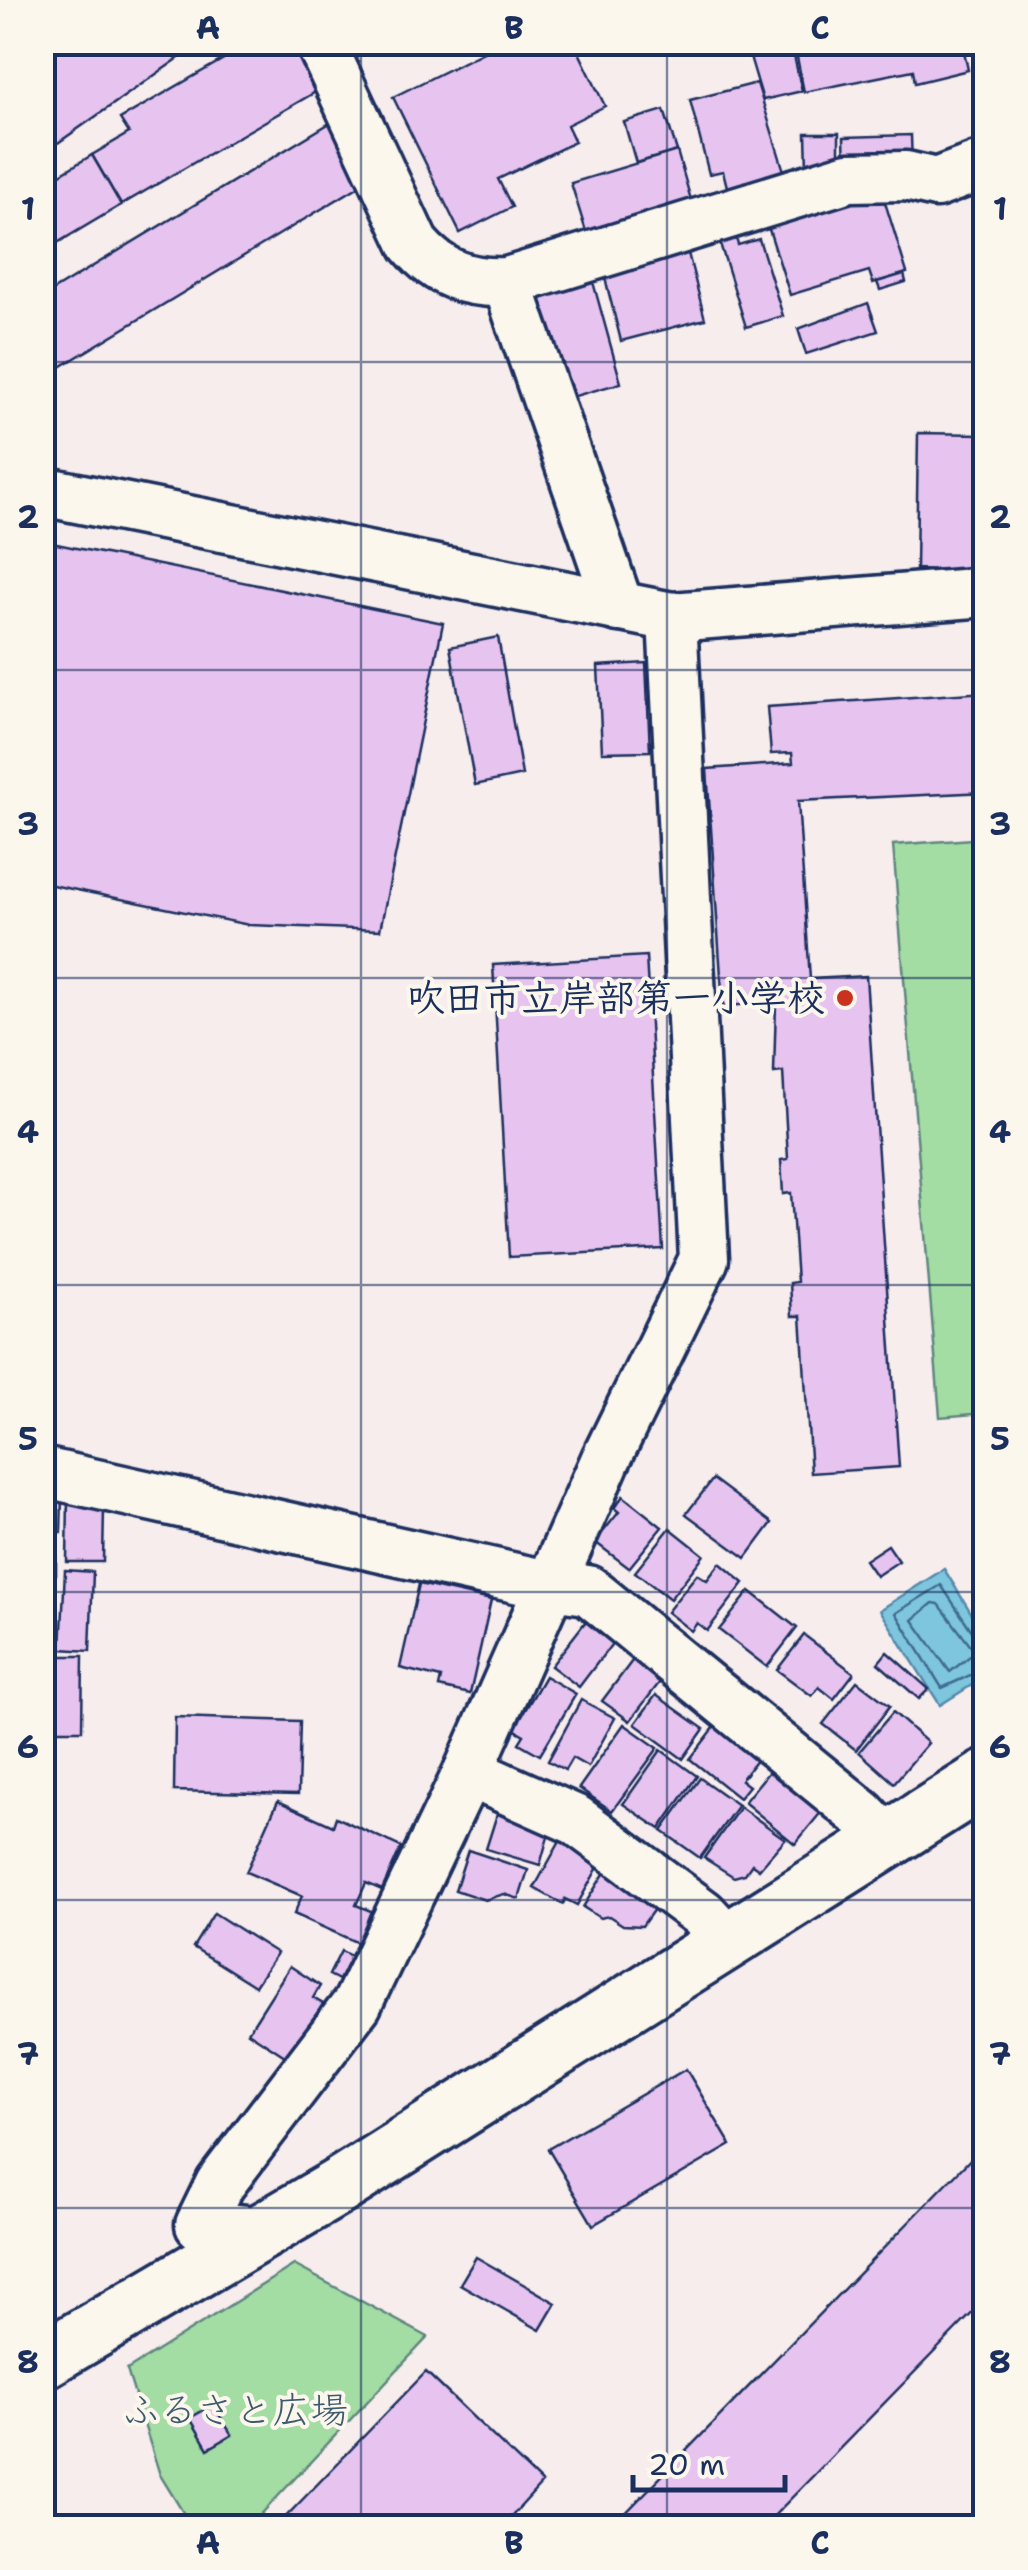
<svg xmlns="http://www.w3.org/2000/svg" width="1028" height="2570" font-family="'Shantell Sans','Klee One',sans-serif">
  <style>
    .green { fill: #a3dda3; stroke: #5f8680; stroke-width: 2.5 }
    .water { fill: #7dc6de; stroke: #568aab; stroke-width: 2.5 }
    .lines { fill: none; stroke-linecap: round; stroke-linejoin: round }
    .shore { stroke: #426b91; stroke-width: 2.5 }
    .building { fill: #e7c4f0; stroke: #1b2f5e; stroke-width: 2.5 }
    .street-casing { stroke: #1b2f5e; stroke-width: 55 }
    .secondary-casing { stroke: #1b2f5e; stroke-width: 62 }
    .street { stroke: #fbf7ec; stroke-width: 48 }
    .secondary { stroke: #fbf7ec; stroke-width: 55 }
    .grid { fill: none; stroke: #1b2f5e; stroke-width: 2.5; stroke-opacity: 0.55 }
    .poi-dot { fill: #c8321e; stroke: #fbf7ec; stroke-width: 4 }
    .labels { text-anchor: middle; stroke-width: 8; stroke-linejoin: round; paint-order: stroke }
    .poi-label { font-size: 38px; font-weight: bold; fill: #1b2f5e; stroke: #fbf7ec; text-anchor: end }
    .park-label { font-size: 38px; fill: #3d5a6f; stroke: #fbf7ec }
    .neatline { fill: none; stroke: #1b2f5e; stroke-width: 4 }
    .grid-label { font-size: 32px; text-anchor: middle; font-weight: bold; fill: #1b2f5e }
  </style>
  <rect width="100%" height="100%" fill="#f7eded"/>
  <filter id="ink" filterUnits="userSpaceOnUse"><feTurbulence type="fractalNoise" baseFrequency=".01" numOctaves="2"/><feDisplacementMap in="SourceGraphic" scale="20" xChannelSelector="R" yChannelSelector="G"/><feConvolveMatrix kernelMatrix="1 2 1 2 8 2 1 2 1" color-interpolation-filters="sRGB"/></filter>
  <g filter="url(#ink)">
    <g class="green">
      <polygon points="985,838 985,1413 940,1417 893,845"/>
      <polygon points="294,2265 428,2337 249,2527 192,2527 160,2475 127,2370"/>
    </g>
    <polygon class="water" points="944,1569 985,1635 986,1676 940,1705 880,1610"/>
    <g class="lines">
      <g class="shore">
        <polygon points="933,1603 939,1604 975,1652 950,1672 913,1620"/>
        <polyline points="986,1638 974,1634 941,1585 896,1613 942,1688 986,1668"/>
      </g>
    </g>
    <g class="building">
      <polygon points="42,42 202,42 42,154"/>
      <polygon points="253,42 299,42 324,87 121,205 92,155 129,133 120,119"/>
      <polygon points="504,42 574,42 605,106 567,125 575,142 498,179 512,207 460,233 393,97"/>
      <polygon points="794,42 962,42 968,70 915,83 913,70 804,92"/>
      <polygon points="791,43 802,91 763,100 749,53"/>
      <polygon points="757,83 787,181 729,195 723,171 709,174 690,100"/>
      <polygon points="664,110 677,151 636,163 624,122"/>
      <polygon points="330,123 366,182 42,378 42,297"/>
      <polygon points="806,133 839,133 839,169 807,169"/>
      <polygon points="911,135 912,167 845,169 844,137"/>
      <polygon points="677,151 693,207 588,238 571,183"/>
      <polygon points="92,155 121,205 42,252 42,185"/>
      <polygon points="879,183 907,273 873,283 869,271 790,295 765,217"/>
      <polygon points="734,232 738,245 759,239 783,316 746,327 718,237"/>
      <polygon points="688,253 705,319 621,341 604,274"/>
      <polygon points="590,271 621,383 561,400 529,288"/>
      <polygon points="904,274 906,282 880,290 877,282"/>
      <polygon points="868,303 878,331 806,354 798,329"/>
      <polygon points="918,433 983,434 986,571 916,569"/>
      <polygon points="42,541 443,623 380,930 249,925 42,883"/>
      <polygon points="498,637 522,775 475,785 450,647"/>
      <polygon points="646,663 650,751 602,752 598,666"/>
      <polygon points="986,692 986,792 798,801 810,979 866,976 899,1467 811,1473 801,1316 792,1316 790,1283 797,1282 791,1193 783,1194 781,1160 788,1159 783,1072 774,1073 776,1003 723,1006 707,769 793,763 792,753 771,754 767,707"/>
      <polygon points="646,956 663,1249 509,1257 493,965"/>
      <polygon points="713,1479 772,1523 746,1558 686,1514"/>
      <polygon points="42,1496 62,1497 61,1533 42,1532"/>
      <polygon points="623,1496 662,1527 629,1568 595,1542 619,1512 614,1508"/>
      <polygon points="68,1497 104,1508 103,1562 67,1562"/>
      <polygon points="670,1528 704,1555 670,1599 635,1572"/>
      <polygon points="42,1538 56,1539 56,1574 42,1574"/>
      <polygon points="888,1545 899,1561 876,1576 865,1560"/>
      <polygon points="720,1563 744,1583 707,1631 697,1623 691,1631 667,1612 697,1574 707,1580"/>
      <polygon points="65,1570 93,1572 90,1651 61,1649"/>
      <polygon points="419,1584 491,1600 470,1694 439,1687 441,1678 400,1668"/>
      <polygon points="42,1587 54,1587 52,1631 42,1630"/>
      <polygon points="750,1591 797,1628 767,1667 719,1630"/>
      <polygon points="586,1621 614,1641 579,1687 551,1666"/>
      <polygon points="804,1635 854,1673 834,1699 819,1687 812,1696 777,1670"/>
      <polygon points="887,1652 929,1689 919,1699 878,1663"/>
      <polygon points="53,1656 83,1656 82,1730 51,1730"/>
      <polygon points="635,1657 663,1678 630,1721 602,1701"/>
      <polygon points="545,1676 576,1694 540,1755 519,1743 524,1735 514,1729"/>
      <polygon points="857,1681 890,1706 856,1750 823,1724"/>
      <polygon points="656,1695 704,1729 683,1759 635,1724"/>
      <polygon points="581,1700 615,1718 588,1767 572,1758 565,1770 548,1761"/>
      <polygon points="893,1712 928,1743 894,1783 859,1752"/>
      <polygon points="175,1717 300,1721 298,1794 174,1791"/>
      <polygon points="721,1719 763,1751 741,1780 749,1786 739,1798 690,1759"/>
      <polygon points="624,1724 658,1748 612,1811 579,1788"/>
      <polygon points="661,1750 697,1776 660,1829 623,1804"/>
      <polygon points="776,1763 827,1805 795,1844 744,1802"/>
      <polygon points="700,1778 738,1805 700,1858 662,1831"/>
      <polygon points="278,1801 333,1826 336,1817 401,1847 382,1890 366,1883 356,1905 371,1911 358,1943 294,1914 302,1896 246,1872"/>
      <polygon points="740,1807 785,1839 759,1869 752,1864 745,1874 734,1877 704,1858"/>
      <polygon points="498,1811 551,1826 540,1865 486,1849"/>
      <polygon points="562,1838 602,1860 577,1905 565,1899 563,1904 534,1888"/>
      <polygon points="468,1850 528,1870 519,1899 504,1894 485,1900 455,1890"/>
      <polygon points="612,1861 664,1895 642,1926 623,1925 609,1916 600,1918 583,1907"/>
      <polygon points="214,1913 277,1953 255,1986 193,1947"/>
      <polygon points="341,1951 351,1956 339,1980 329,1975"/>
      <polygon points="290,1966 320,1986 313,1998 323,2004 288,2058 248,2032"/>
      <polygon points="686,2069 731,2145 593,2225 548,2149"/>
      <polygon points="986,2143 986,2299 762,2528 611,2528"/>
      <polygon points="476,2257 556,2303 540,2330 460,2284"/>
      <polygon points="426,2372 542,2483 501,2528 275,2528"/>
      <polygon points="213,2405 232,2435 208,2449 190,2418"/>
    </g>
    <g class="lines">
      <g class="street-casing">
        <g id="street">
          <path d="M320 42 414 244C439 274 468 284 507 282L849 177 906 176 936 183 986 164"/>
          <polyline points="507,282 619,607"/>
          <polyline points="42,491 672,617 986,592"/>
          <polyline points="42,1472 547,1585 588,1590 862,1814 886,1840"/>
          <polyline points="468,1772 576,1820 703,1914 726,1939"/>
          <polyline points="257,2231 200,2225 220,2184 357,2004 468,1772 606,1459 704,1259 672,617"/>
        </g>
      </g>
      <g class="secondary-casing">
        <polyline id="secondary" points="42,2361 338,2187 986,1778"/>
      </g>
      <use href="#street" class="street"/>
      <use href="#secondary" class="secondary"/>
    </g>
  </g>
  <path class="grid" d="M361 42V2528M667 42V2528M42 362H986M42 670H986M42 978H986M42 1285H986M42 1592H986M42 1900H986M42 2208H986"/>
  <circle class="poi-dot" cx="845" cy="998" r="10"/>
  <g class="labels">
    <g class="poi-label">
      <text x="825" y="1011">吹田市立岸部第一小学校</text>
    </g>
    <g class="park-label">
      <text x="235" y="2423">ふるさと広場</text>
    </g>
  </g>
  <rect width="1028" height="2570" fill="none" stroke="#fbf7ec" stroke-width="110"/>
  <path d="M633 2475v15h152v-15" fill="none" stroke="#1b2f5e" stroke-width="5"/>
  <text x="648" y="2475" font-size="30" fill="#1b2f5e" stroke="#fbf7ec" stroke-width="8" paint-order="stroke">20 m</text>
  <rect x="55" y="55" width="918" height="2460" class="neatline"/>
  <g class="grid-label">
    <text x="208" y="39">A</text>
    <text x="514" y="39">B</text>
    <text x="820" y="39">C</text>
    <text x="28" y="220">1</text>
    <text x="1000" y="220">1</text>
    <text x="28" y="528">2</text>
    <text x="1000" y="528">2</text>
    <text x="28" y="835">3</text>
    <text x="1000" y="835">3</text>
    <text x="28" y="1143">4</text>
    <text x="1000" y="1143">4</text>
    <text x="28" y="1450">5</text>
    <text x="1000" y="1450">5</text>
    <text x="28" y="1758">6</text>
    <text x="1000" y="1758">6</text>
    <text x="28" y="2065">7</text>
    <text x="1000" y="2065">7</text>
    <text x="28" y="2373">8</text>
    <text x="1000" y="2373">8</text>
    <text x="208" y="2554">A</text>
    <text x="514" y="2554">B</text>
    <text x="820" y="2554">C</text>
  </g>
</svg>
